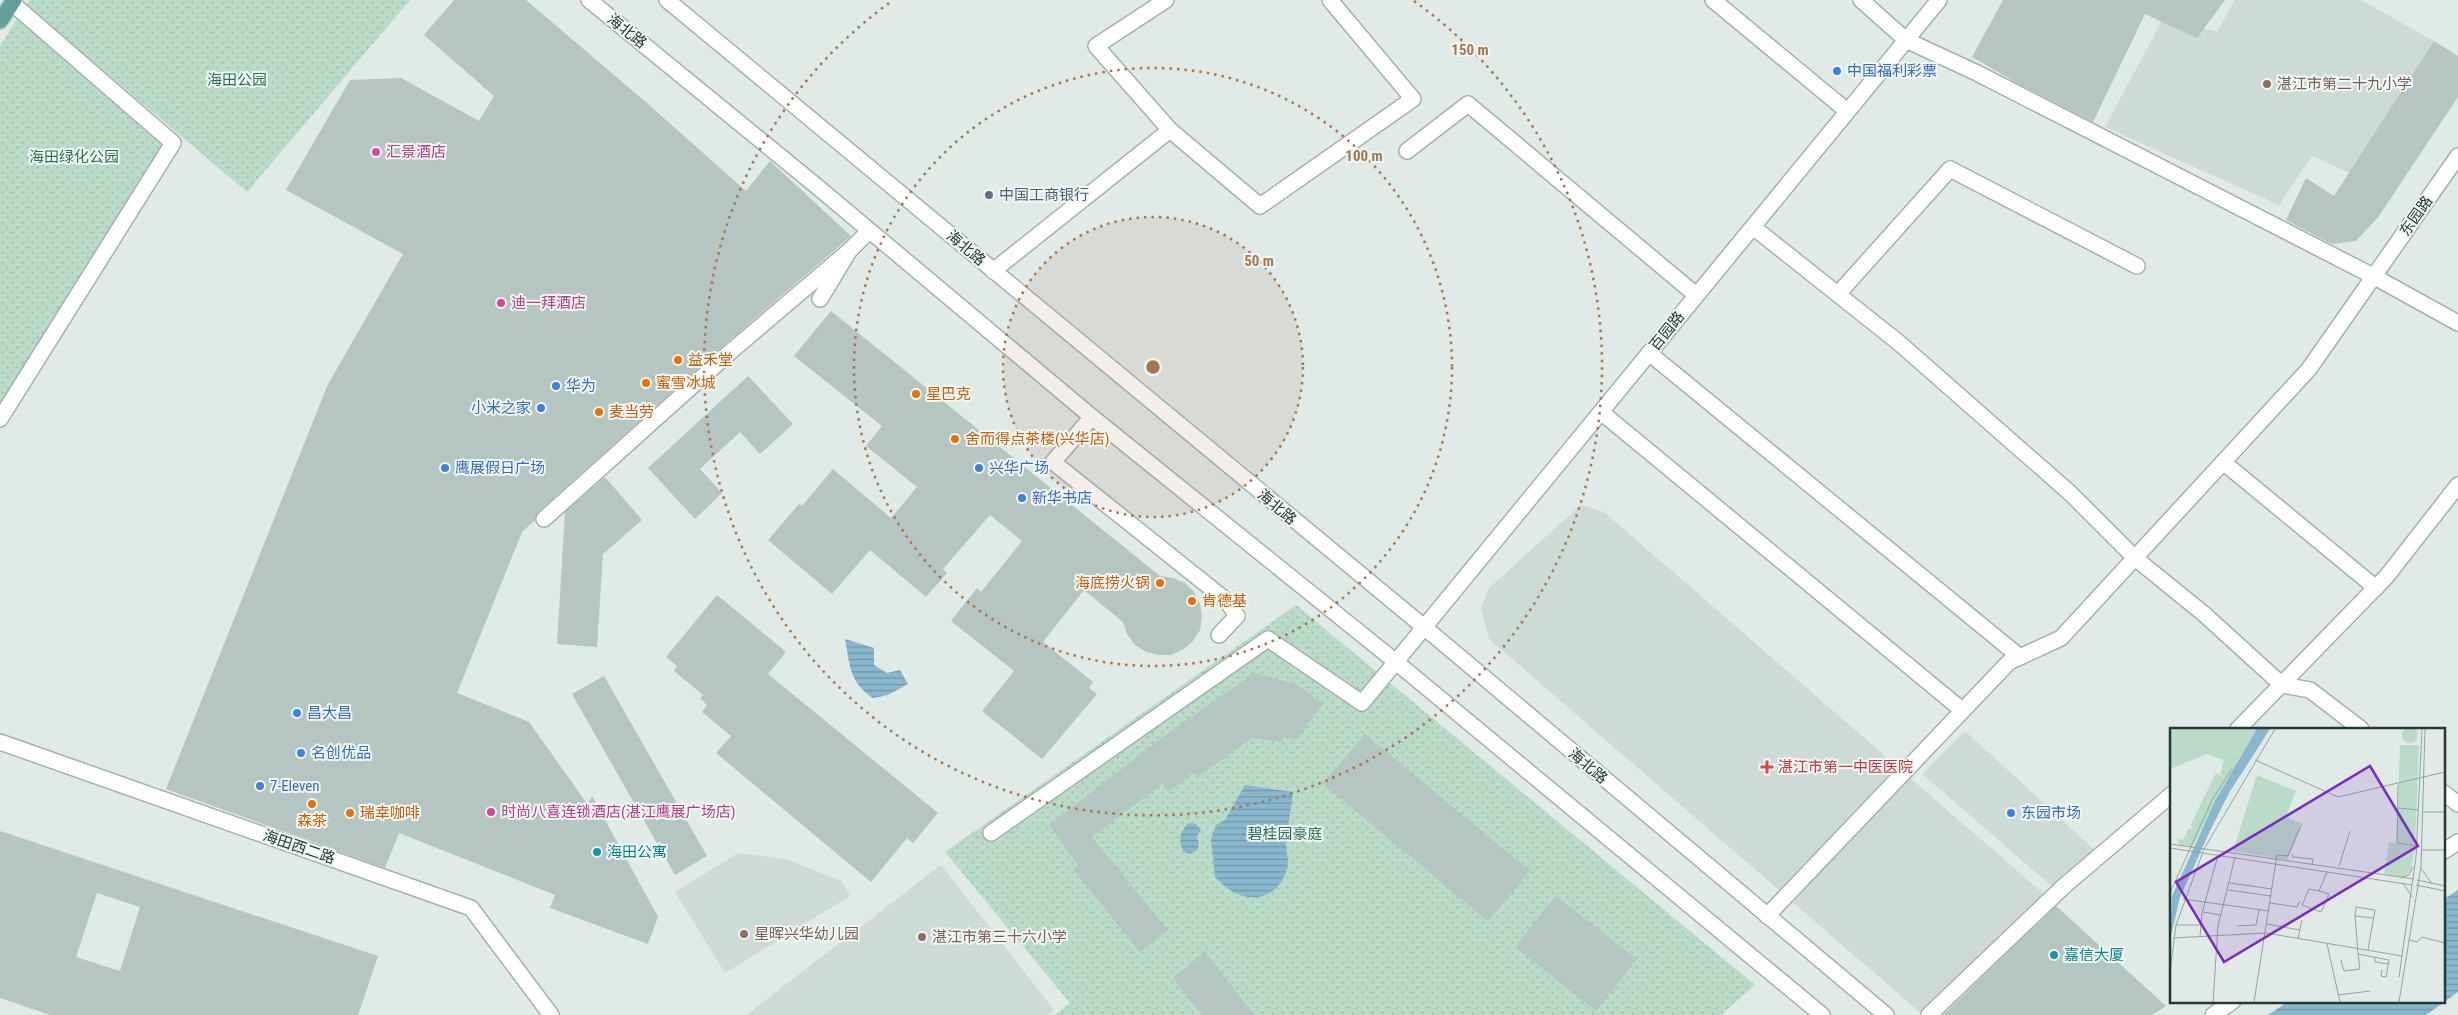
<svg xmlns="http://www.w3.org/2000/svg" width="2458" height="1015" font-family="'Roboto Condensed','Noto Sans SC',sans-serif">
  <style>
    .built { fill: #cedad6 }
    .park { fill: url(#park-dots) }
    .water { fill: url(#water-rules) }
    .building { fill: #b5c5c1; fill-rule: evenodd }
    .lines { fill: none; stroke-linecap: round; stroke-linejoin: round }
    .minor-casing { stroke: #a3b1af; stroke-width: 18 }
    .major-casing { stroke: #bcc4c3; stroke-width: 18 }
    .minor { stroke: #fff; stroke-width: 15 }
    .major { stroke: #669e99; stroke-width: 15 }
    .ring { fill: none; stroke: #a5774f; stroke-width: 2.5; stroke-dasharray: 2.5 5 }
    .shop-dot { fill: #3f7fe0; stroke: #f0f7f5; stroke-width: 2 }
    .education-dot { fill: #8d6e63; stroke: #f0f7f5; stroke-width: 2 }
    .hotel-dot { fill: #d1479c; stroke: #f0f7f5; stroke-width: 2 }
    .service-dot { fill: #5c6f8a; stroke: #f0f7f5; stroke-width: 2 }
    .food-dot { fill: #e8710a; stroke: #f0f7f5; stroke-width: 2 }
    .health-dot { fill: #e0444e; stroke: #f0f7f5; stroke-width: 2 }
    .culture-dot { fill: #0f9aa8; stroke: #f0f7f5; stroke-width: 2 }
    .labels { text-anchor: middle; stroke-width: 4; stroke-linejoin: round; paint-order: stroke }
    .street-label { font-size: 15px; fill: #213937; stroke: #f0f7f5 }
    .shop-label { font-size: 15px; fill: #366cbe; stroke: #f0f7f5; text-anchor: start }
    .park-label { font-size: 15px; fill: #2d6e52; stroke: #f0f7f5 }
    .education-label { font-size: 15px; fill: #785e54; stroke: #f0f7f5; text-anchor: start }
    .hotel-label { font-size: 15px; fill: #b23c85; stroke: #f0f7f5; text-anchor: start }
    .service-label { font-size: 15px; fill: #4e5e75; stroke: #f0f7f5; text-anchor: start }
    .food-label { font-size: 15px; fill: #c56008; stroke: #f0f7f5; text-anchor: start }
    .health-label { font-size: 15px; fill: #be3a42; stroke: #f0f7f5; text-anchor: start }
    .culture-label { font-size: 15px; fill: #0d838f; stroke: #f0f7f5; text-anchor: start }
    .inset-road { fill: none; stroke: #94a3a1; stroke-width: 1 }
    .view { fill: #7b2cbf; fill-opacity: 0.15; stroke: #7b2cbf; stroke-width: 2.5 }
    .inset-edge { fill: none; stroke: #213937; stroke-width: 2.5 }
    .centre { fill: #a5774f; stroke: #f0f7f5; stroke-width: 2.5 }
    .ring-label { font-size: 15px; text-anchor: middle; font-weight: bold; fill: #a5774f; stroke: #f0f7f5; stroke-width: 4; stroke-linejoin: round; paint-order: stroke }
  </style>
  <defs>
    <pattern id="park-dots" width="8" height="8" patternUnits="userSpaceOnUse" patternTransform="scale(1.25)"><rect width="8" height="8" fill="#b9dbc8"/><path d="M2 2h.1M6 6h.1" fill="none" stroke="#9fbdac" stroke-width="1.8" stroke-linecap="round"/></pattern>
    <pattern id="water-rules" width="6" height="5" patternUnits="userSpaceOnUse" patternTransform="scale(1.25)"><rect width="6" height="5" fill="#89b7cd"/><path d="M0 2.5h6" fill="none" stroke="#7096a7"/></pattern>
  </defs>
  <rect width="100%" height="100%" fill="#e0eae7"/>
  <g class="built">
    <polygon points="2235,0 2361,0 2434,41 2350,173 2312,156 2279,205 2105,127 2165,15 2217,32"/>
    <polygon points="1581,505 1604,512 2045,895 1923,1015 1489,639 1481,608 1489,588"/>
    <polygon points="1965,731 2097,852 2054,888 1922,774"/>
    <polygon points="738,853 786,859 841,881 850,896 725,973 675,892"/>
    <polygon points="941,865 1054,1010 1047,1015 746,1015"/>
  </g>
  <g class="park">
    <polygon points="30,0 410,0 247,192 26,5"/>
    <polygon points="20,14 171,143 0,411 0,46"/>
    <polygon points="1296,605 1755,985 1721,1015 1055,1015 1070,1003 945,852"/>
  </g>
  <g class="water">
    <path d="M845 639 874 648V665L887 673 900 670 908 684 888 695 873 698C849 682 850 665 845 639Z"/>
    <path d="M1245 785 1293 792C1291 810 1287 828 1286 846 1286 851 1288 856 1288 861 1288 878 1274 895 1258 897 1239 899 1227 889 1215 877L1211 839 1216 825 1225 820Z"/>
    <path d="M1188 823 1196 824 1201 830 1196 838 1199 842 1198 849 1190 854 1184 852C1177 840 1180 833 1188 823Z"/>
    <polygon points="2458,890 2458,992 2426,1015 2268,1015 2289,1001 2444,1001 2444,899"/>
  </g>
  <g class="building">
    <polygon points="454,0 526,0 648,104 746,191 770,161 851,236 723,346 538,512 535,520 522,532 457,693 529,722 588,805 592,796 658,917 648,944 550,908 555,895 399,833 385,868 166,789 328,384 403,254 286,190 350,80 401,78 479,121 494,96 424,35"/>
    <polygon points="2003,0 2225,0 2197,38 2145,14 2093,122 2017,83 1972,57"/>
    <polygon points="2434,41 2458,56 2458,97 2379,216 2356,241 2332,244 2286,220 2306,178 2334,196"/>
    <polygon points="831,311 1160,576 1173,578 1185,583 1194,592 1200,604 1202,617 1200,630 1193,641 1184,649 1171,655 1159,655 1146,652 1135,645 1127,634 1123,622 1084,590 1043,642 1093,682 1089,688 1097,694 1042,759 982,711 1014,671 951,621 977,588 981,592 1022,541 990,515 943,569 947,573 926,597 870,550 832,594 768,540 799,504 802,506 833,469 891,518 917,487 866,446 882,426 794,356"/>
    <polygon points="748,376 793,424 760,454 740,432 700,469 722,493 695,519 648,468"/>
    <polygon points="605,477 642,520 603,554 597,647 557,644 565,512"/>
    <polygon points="717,595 786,652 768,674 938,813 913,843 907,838 871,882 716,753 731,736 702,712 707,705 700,698 703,695 674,671 677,666 666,657"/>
    <polygon points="1254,673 1296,684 1323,704 1297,739 1283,737 1282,742 1252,738 1198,777 1194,772 1168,792 1162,784 1092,837 1168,930 1140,952 1073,869 1078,865 1049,825 1167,734"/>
    <polygon points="604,676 707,856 675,875 572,694"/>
    <polygon points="1365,734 1530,871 1488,921 1323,784"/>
    <path d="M0 831 378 956 358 1015H50L0 998ZM97 893 140 907 120 971 76 957Z"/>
    <polygon points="1556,896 1637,959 1596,1011 1515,947"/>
    <polygon points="2056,906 2166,1006 2152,1015 1943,1015"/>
    <polygon points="1205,952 1254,1015 1202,1015 1173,978"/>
  </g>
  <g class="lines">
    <g class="minor-casing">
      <g id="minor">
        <polyline points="589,0 814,184 1092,417 1396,662 1822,1015"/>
        <polyline points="667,0 1424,627 1886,1015"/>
        <polyline points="1166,0 1096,46 1170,130 1260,206 1413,99 1330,0"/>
        <polyline points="1713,0 1847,111"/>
        <polyline points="1861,0 1906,40 1977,73 2373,276 2458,323"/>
        <polyline points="1407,151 1468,104 1696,295"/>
        <polyline points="1753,227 1898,342 2070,493 2135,558 2204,614 2282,685 2310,690 2361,729"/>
        <polyline points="993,271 1170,130"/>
        <polyline points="1838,294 1950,169 2137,266"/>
        <polyline points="820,299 849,251 869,231"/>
        <polyline points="1649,353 2020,657"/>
        <polyline points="1601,412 1962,710"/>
        <polyline points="1092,417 1053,462 1227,601 1237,616 1219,635"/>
        <polyline points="0,419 173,143 12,3"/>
        <polyline points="2223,462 2376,588"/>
        <polyline points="544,519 729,353 849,251"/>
        <polyline points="2238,729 2387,576 2458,485"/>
        <polyline points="0,742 471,908 551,1015"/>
        <polyline points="2444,793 2458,804"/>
        <polyline points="991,833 1268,639 1362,703 1939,0"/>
        <polyline points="2444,851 2458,842"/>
        <polyline points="1767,916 2009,662 2061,638 2309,369 2458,156"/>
        <polyline points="1929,1015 2063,887 2172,794"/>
        <polyline points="2213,1015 2233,1001"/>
      </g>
    </g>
    <g class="major-casing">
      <polyline id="major" points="0,21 14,0"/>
    </g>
    <use href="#minor" class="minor"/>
    <use href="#major" class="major"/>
  </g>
  <circle cx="1153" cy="367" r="150" fill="#a5774f" fill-opacity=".12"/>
  <g class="ring">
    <circle cx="1153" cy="367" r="150"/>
    <circle cx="1153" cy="367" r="299"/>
    <path d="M1414 1A449 449 0 1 1 892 1"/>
  </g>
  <g class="shop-dot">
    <circle cx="1837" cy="71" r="5"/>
    <circle cx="556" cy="386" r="5"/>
    <circle cx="541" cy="408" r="5"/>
    <circle cx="445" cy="468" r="5"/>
    <circle cx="979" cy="468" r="5"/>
    <circle cx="1022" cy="498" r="5"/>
    <circle cx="297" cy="713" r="5"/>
    <circle cx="301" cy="753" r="5"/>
    <circle cx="260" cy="786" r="5"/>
    <circle cx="2011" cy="813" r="5"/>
  </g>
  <g class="education-dot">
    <circle cx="2267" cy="84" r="5"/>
    <circle cx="744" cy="934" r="5"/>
    <circle cx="922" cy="937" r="5"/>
  </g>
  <g class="hotel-dot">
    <circle cx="376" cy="152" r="5"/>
    <circle cx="501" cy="303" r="5"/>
    <circle cx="491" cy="812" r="5"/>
  </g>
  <circle class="service-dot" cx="989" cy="195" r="5"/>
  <g class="food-dot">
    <circle cx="678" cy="360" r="5"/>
    <circle cx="646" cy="383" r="5"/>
    <circle cx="916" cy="394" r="5"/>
    <circle cx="599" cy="412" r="5"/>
    <circle cx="955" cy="439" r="5"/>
    <circle cx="1160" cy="583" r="5"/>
    <circle cx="1192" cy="601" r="5"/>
    <circle cx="312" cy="804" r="5"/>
    <circle cx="350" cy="813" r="5"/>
  </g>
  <path class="health-dot" d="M1764.5 759.5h5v5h5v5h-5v5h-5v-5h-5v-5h5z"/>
  <g class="culture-dot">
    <circle cx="597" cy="852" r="5"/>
    <circle cx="2054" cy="955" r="5"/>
  </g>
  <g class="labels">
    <g class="street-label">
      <text transform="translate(627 31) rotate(39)" y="5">海北路</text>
      <text transform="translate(2416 216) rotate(-55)" y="5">东园路</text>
      <text transform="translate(966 248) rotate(40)" y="5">海北路</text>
      <text transform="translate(1667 331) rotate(-51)" y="5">百园路</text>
      <text transform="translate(1277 507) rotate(40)" y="5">海北路</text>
      <text transform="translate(1588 766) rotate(40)" y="5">海北路</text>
      <text transform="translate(299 847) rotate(19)" y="5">海田西二路</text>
    </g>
    <g class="shop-label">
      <text x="1847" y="76">中国福利彩票</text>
      <text x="566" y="391">华为</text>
      <text x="531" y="413" text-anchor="end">小米之家</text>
      <text x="455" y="473">鹰展假日广场</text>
      <text x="989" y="473">兴华广场</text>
      <text x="1032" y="503">新华书店</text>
      <text x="307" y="718">昌大昌</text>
      <text x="311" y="758">名创优品</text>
      <text x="270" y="791">7-Eleven</text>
      <text x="2021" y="818">东园市场</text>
    </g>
    <g class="park-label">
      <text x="237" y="85">海田公园</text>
      <text x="74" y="162">海田绿化公园</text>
      <text x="1285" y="839">碧桂园豪庭</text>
    </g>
    <g class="education-label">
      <text x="2277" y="89">湛江市第二十九小学</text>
      <text x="754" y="939">星晖兴华幼儿园</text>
      <text x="932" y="942">湛江市第三十六小学</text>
    </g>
    <g class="hotel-label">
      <text x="386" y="157">汇景酒店</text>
      <text x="511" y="308">迪一拜酒店</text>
      <text x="501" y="817">时尚八喜连锁酒店(湛江鹰展广场店)</text>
    </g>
    <g class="service-label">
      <text x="999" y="200">中国工商银行</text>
    </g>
    <g class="food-label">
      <text x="688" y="365">益禾堂</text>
      <text x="656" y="388">蜜雪冰城</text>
      <text x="926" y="399">星巴克</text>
      <text x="609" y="417">麦当劳</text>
      <text x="965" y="444">舍而得点茶楼(兴华店)</text>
      <text x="1150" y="588" text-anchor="end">海底捞火锅</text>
      <text x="1202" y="606">肯德基</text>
      <text x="360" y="818">瑞幸咖啡</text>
      <text x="312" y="826" text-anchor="middle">森茶</text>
    </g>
    <g class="health-label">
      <text x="1778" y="772">湛江市第一中医医院</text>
    </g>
    <g class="culture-label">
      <text x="607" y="857">海田公寓</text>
      <text x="2064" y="960">嘉信大厦</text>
    </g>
  </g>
  <g transform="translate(2170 728)">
    <rect width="275" height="275" fill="#e0eae7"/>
    <path d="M46 45 57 51 23 118 10 117 6 110 13 112 19 100 23 101 21 96Z" fill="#b9dbc8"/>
    <path d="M232 7a8 8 0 1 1 16 0a8 8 0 1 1-16 0ZM0 1H87V3L58 52 50 46 54 32 37 26 0 41ZM230 17H249L245 118 227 115ZM87 47 126 63 116 89 133 96 117 132 63 123ZM219 114 245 119 241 143 234 149 214 146Z" fill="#b9dbc8"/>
    <path d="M87 1H100L59 65 39 105 10 169 0 212 2 168 45 73Z" fill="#89b7cd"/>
    <path class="inset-road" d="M85 32 168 69 275 44M228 56 227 115 247 118M228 80 249 82M253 84H275M0 116 244 151M0 120 242 157M252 122H275M122 126 123 129 143 131 142 137M169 138 180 103M251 140 262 156M230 150 239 147 243 139M247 152 275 158M60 155 102 161M233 155 242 169M246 157 275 163M58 162 101 168M149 163 159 166 151 184 132 177 139 161 149 163 157 144M0 165 43 70 62 41M13 171 99 183M100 175 127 179 130 173M33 184 51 187M185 188 188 226 219 232 216 249 211 248 212 242M97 196 130 202M6 197H31M67 198 86 197 89 182M30 209 32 185 48 127M3 210 96 205 232 228M128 211 132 192M239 212 247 214 252 209 275 215M157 216 170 274M198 222 205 182 186 179 185 188 203 190M205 229V234L218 236M171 232 174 243 190 241 188 226M0 244 6 197 34 121 105 1M229 249 246 129 252 1M168 267 200 263M43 274 48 198 65 129M84 274 107 127 118 128 130 99M229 274 251 139 255 1"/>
    <path class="view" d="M200 38 248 118 54 234 6 154Z"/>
    <rect width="275" height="275" class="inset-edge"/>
  </g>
  <circle cx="1153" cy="367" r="8" class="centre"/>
  <g class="ring-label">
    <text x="1470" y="55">150 m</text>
    <text x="1364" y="161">100 m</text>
    <text x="1259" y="266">50 m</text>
  </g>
</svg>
